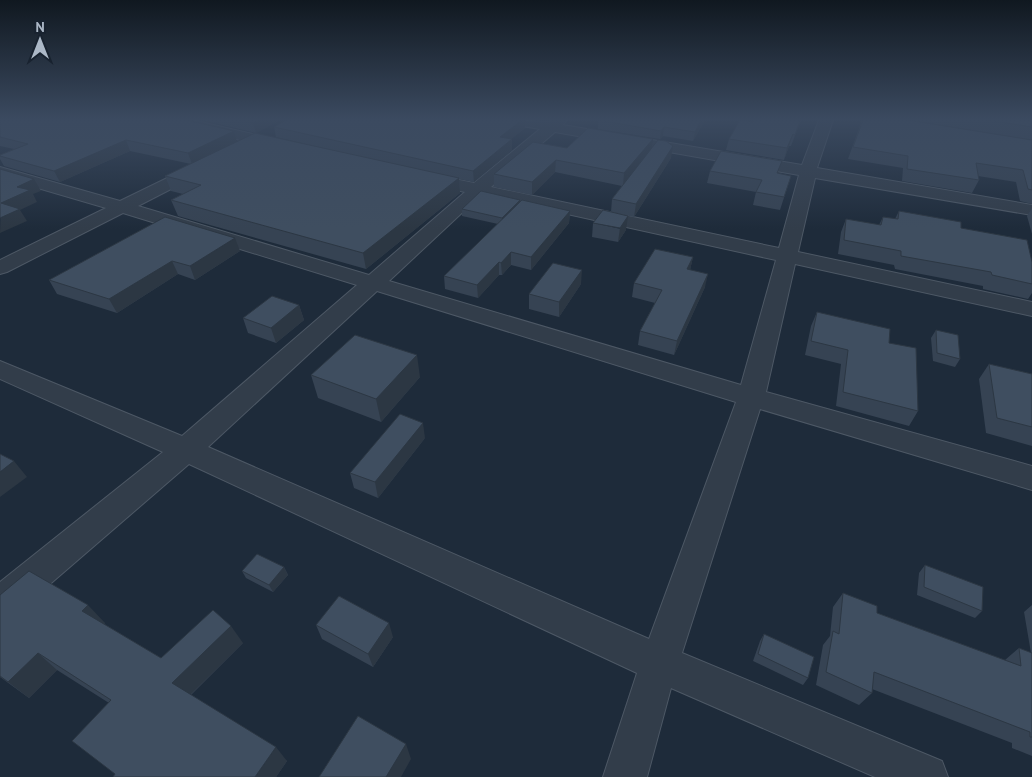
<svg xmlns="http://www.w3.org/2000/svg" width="1032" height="777" font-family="'PT Sans',sans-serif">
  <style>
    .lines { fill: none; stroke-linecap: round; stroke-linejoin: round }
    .minor-casing { stroke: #4d5865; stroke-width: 2 }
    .minor { fill: #323d4a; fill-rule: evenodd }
    .wall { fill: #364353 }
    .shaded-wall { fill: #2c3743 }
    .building { fill: #3f4e60; stroke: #2c3743 }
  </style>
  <rect width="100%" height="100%" fill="#1e2b3a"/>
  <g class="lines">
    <g class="minor-casing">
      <g id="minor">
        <polygon points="164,120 192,120 288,142 291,145 288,148 283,150 171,124"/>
        <path d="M503 120 549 122 551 120H567L563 125 802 165 819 120H833L817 168 1032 205V215L815 178 798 252 1032 302V316L795 264 766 392 1032 466V490L760 409 682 653 942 761 948 777H875L671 688 647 777H603L637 673 189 464 13 616 0 621V582L163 452 0 379V361L182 436 357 285 123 213 7 272 0 274V260L106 208 0 177V167L120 201 194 165H206L208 168 206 171 138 206 369 275 465 192 419 182 417 178 419 174 425 173 474 183 540 129 510 124ZM555 132 799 175 779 248 491 187ZM481 195 776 260 741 385 389 281ZM377 291 736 402 649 639 208 447Z"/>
      </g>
    </g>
    <use href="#minor" class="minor"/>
  </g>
  <g class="wall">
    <polygon points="0,120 237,142 344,153 276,137 274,127 525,128 511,139 512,150 474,182 459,179 460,193 366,269 178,216 171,200 183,194 171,191 165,176 191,164 130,151 60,182 4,166 0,159 0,155 14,149 0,146"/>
    <polygon points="202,120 280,120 256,133"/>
    <polygon points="705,120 693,141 663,136 660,139 598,129 598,121"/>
    <polygon points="801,120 791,146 789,146 784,160 726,150 729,139 753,122"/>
    <polygon points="862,120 1032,140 1032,204 1020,201 1016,182 978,176 979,180 972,193 902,181 903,168 848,159"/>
    <polygon points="912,120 1032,120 1032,140"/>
    <polygon points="567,148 651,149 671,158 634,217 611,212 612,199 622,186 555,172 532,195 494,187 494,174"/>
    <polygon points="710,171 778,173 791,176 780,210 753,205 756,192 707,183"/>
    <polygon points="520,200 520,202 570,211 569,223 531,270 511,265 502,275 499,275 478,298 445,289 444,276 498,224 462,216 462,209"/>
    <polygon points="1032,208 1032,234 1027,216"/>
    <polygon points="899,211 961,228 1032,262 1032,293 1028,299 983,289 983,286 895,269 894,265 838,254 841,232 846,219 879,225 883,217 895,219"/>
    <polygon points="165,217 240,251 195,280 178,274 117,313 57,294 49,280"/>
    <polygon points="593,223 626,230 618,242 592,237"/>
    <polygon points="693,257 690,270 705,287 674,355 638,345 640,331 655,303 632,297 634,283"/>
    <polygon points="581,284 559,317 529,309 529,294"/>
    <polygon points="299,305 304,320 276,343 248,333 243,318"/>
    <polygon points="817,312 918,411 909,426 836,406 841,364 805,355 811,326"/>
    <polygon points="936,330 960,359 955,367 933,361 931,338"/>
    <polygon points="989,364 1032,374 1032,446 986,433 979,379"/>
    <polygon points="311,375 420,377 381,422 318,398"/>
    <polygon points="425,438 378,498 354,488 350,473"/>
    <polygon points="925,565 982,611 975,618 917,595 919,573"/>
    <polygon points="284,567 288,575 273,592 246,578 242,571"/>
    <polygon points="843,593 877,613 1005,660 1019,648 1031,653 1024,612 1032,605 1032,756 1012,748 1012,743 872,689 872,693 859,705 816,685 823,645 830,636 833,607"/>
    <polygon points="0,595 105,623 104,624 161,658 243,643 191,695 287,761 276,777 113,777 115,774 109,703 57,670 29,698 0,677"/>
    <polygon points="316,625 393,637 373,667 322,639"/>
    <polygon points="764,634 808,678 803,685 753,661 760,641"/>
  </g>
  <g class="shaded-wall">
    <polygon points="258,120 280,120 256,133 253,123"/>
    <polygon points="522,120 525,120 525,128 500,148 500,137"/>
    <polygon points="701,120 705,120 693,141 695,132"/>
    <polygon points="800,120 801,120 791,146 795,135"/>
    <polygon points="664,127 663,136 660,139 661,131"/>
    <polygon points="234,131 237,142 192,164 188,153"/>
    <polygon points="793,134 789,146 784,160 787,148"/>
    <polygon points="512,139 512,150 474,182 473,171"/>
    <polygon points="653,139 651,151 623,186 624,173"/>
    <polygon points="126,140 130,151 60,182 54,171"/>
    <polygon points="673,146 671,158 634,217 636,204"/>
    <polygon points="556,160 555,172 532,195 532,182"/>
    <polygon points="459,178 460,193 366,269 363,253"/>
    <polygon points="34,179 41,191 33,194 37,202 20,210 27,221 0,233 1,203 17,187"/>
    <polygon points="520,200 520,206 502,225 502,218"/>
    <polygon points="570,211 569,223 531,270 531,257"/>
    <polygon points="628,216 626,230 618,242 620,228"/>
    <polygon points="235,238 240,251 195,280 190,266"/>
    <polygon points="511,252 511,265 502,275 501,263"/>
    <polygon points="693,257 690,270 687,269"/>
    <polygon points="172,261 178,274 117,313 109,299"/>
    <polygon points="499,262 499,275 478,298 477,285"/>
    <polygon points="582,270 581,284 559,317 559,302"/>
    <polygon points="708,274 705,287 674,355 677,341"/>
    <polygon points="299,305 304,320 276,343 271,328"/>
    <polygon points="417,355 420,377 381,422 376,399"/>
    <polygon points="423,423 425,438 378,498 375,482"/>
    <polygon points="14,461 27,477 0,497 0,472"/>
    <polygon points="284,567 288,575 273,592 269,585"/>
    <polygon points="88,605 105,623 99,628 82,611"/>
    <polygon points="389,623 393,637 373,667 368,654"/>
    <polygon points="231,626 243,643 186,699 172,683"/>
    <polygon points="38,653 57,670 29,698 8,682"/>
    <polygon points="406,744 411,759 401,777 386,777"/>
    <polygon points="276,747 287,761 276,777 255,777"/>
  </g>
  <g class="building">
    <polygon points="0,120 186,120 234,131 188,153 126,140 54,171 0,156 0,155 28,144 0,137"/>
    <polygon points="242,120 258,120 253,123"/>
    <polygon points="286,120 522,120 500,137 512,139 473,171 274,127"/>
    <polygon points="598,120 701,120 695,132 664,127 661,131"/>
    <polygon points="740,120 753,122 754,120 800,120 795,135 793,134 787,148 729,139"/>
    <polygon points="863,120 907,120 1032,140 1032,190 1028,189 1023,170 976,163 979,180 907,169 908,156 853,147"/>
    <polygon points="988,120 1032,120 1032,127"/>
    <polygon points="588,128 653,139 624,173 556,160 532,182 494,174 533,142 567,148"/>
    <polygon points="255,133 459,178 363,253 171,200 201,185 165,176"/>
    <polygon points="658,140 666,141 673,146 636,204 612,199"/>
    <polygon points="721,151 782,161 777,173 791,176 784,197 756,192 762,180 710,171"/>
    <polygon points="0,169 34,179 17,187 30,190 1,203 20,209 0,218"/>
    <polygon points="481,191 520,200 502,218 462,209"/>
    <polygon points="522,200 570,211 531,257 511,252 501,263 499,262 477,285 444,276"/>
    <polygon points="603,210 628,216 620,228 593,223"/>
    <polygon points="899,211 961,222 961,228 1027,240 1032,262 1032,284 992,275 991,272 901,256 901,251 844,240 846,219 881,225 883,217 898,219"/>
    <polygon points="165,217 235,238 190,266 172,261 109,299 49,280"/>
    <polygon points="655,249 693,257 687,269 708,274 677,341 640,331 662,290 634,283"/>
    <polygon points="553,263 582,270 559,302 529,294"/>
    <polygon points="272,296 299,305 271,328 243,318"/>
    <polygon points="817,312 890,329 889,343 916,348 918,411 843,392 848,350 811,341"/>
    <polygon points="936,330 958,335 960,359 937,353"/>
    <polygon points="355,335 417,355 376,399 311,375"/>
    <polygon points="989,364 1032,374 1032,427 997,418"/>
    <polygon points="400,414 423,423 375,482 350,473"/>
    <polygon points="0,454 14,461 0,472"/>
    <polygon points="257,554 284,567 269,585 242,571"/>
    <polygon points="925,565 983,587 982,611 924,587"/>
    <polygon points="29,571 88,605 82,611 161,658 213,610 231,626 172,683 276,747 255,777 113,777 115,774 72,741 111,700 38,653 8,682 0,676 0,595"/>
    <polygon points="843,593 877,606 877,613 1021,666 1019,648 1032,653 1032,737 1030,737 1030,732 874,672 872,693 826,672 833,631 839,634"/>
    <polygon points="339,596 389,623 368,654 316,625"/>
    <polygon points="764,634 814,657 808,678 758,654"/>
    <polygon points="358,716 406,744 386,777 319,777"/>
  </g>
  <linearGradient id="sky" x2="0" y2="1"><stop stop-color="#101820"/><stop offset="0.52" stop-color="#3b4a60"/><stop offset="1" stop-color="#3b4a60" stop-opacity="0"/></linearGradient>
  <rect width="1032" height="229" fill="url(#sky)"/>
  <g transform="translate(40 40)" stroke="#18222f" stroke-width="4" paint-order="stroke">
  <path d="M0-4L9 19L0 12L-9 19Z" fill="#acb8c7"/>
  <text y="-8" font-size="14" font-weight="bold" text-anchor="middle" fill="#acb8c7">N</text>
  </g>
</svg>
